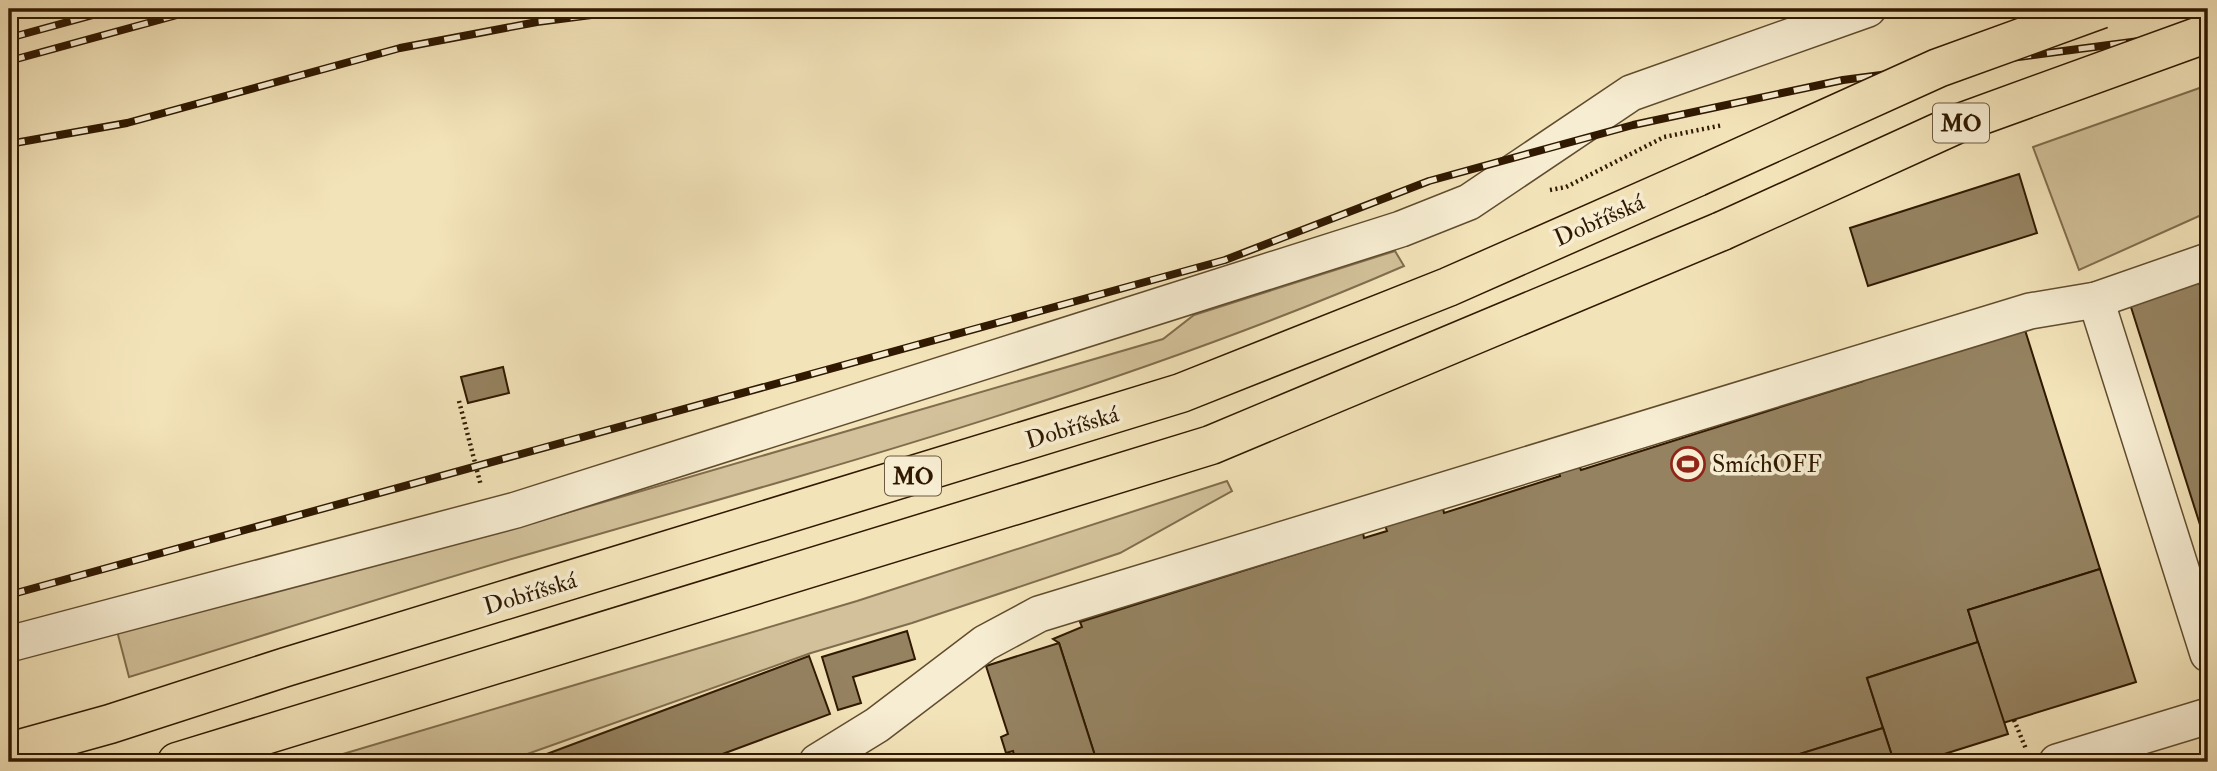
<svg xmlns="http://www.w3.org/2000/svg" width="2217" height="771" font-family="'IM FELL Double Pica',serif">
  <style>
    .green { fill: #d2c19a; stroke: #816d4d; stroke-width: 2 }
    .building { fill: #958260; stroke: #301900; stroke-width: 2 }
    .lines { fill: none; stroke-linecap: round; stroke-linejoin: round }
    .minor-casing { stroke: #614c2e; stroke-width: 38 }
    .highway-casing { stroke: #301900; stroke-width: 41 }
    .path { stroke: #301900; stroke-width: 4.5; stroke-dasharray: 2 3.5; stroke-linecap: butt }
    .minor { stroke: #f7edd2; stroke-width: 35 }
    .highway { stroke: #f3e3b9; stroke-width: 38 }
    .rail-casing { stroke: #301900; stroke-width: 8 }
    .rail { stroke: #f7edd2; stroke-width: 5; stroke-dasharray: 16; stroke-linecap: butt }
    .highway-bridge-casing { stroke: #301900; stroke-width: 41; stroke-linecap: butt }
    .highway-bridge { stroke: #f3e3b9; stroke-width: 38 }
    .labels { text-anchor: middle; stroke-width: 7; stroke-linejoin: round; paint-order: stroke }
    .shield { fill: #f7edd2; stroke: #6c593f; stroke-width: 2 }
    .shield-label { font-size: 23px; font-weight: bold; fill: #301900 }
    .street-label { font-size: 24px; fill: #301900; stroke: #f7edd2 }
    .poi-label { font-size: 24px; fill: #301900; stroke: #f7edd2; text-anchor: start }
  </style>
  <rect width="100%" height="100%" fill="#f3e3b9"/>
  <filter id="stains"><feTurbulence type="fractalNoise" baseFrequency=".00286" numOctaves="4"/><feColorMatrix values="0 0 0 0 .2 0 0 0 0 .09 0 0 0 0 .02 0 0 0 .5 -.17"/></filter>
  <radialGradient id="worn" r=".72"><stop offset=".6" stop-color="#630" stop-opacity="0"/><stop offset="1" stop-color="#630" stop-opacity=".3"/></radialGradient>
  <g class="green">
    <polygon points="2208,85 2208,212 2079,270 2033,147"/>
    <path d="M1395 251 1404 266C1120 389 819 471 522 556 390 594 260 637 129 677L117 631 494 534 1163 339 1194 315Z"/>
    <polygon points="1227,481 1232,491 1120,553 912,623 811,653 505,762 316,762 857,601"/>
  </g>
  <g class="building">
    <polygon points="2019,174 2037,233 1868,286 1850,228"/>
    <polygon points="2208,280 2208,313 2199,282"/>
    <polygon points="2199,282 2208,313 2208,550 2130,304"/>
    <polygon points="2025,330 2100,569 1968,610 1978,642 1867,678 1883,728 1774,762 1097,762 1059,643 1053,639 1082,627 1080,622 1363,533 1364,538 1387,531 1384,522 1442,503 1444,513 1560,476 1558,469 1578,463 1581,470 1863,381 1861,373 1881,367 1884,374"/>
    <polygon points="503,367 509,393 468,403 461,377"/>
    <polygon points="2100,569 2136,682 2003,723 1968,610"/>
    <polygon points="907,631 915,659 853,677 861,703 838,710 822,657"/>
    <polygon points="1978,642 2008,734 1919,762 1894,762 1867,678"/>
    <polygon points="1059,643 1097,762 1016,762 1013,751 1006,753 1001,737 1008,734 986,666"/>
    <polygon points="809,656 830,714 701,762 528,761"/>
    <polygon points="1883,728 1894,762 1774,762"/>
  </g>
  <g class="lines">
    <g class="minor-casing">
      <g id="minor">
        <polyline points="2096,300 2208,654"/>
        <polyline points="9,644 516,510 1401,229 1469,202 1631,93 1868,9"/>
        <polyline points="817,762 877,725 985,643 1039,614 2030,311 2096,300 2208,261"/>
        <polyline points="2057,762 2208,716"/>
      </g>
    </g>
    <g class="highway-casing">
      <g id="highway">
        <polyline points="9,752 110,724 286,667 1181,393 1448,287 1697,177"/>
        <polyline points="177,762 1211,445 1722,231"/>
      </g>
    </g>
    <g class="path">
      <polyline points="1550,190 1566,187 1664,137 1723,125"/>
      <polyline points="459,401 481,486"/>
      <polyline points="2014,720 2026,749"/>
    </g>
    <use href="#minor" class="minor"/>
    <use href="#highway" class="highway"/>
    <g class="rail-casing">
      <g id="rail">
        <polyline points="9,38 115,9"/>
        <polyline points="9,61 199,9"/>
        <polyline points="9,144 127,123 400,48 537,22 638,9"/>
        <polyline points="9,595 1225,260 1429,181 1633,125 1843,80 2208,32"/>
      </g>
    </g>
    <use href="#rail" class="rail"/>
    <g class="highway-bridge-casing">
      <g id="highway-bridge">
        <polyline points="1697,177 1938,68 2101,9"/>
        <polyline points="1722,231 1957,124 2208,33"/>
      </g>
    </g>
    <use href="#highway-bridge" class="highway-bridge"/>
  </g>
  <defs>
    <g id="stadium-ring" transform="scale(1.75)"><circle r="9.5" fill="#f7edd2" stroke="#8f2418" stroke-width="1.5"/><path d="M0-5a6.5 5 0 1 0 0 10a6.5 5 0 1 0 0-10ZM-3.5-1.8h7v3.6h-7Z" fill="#8f2418"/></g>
  </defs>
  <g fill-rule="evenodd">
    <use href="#stadium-ring" x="1688" y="464"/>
  </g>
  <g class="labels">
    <g class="shield">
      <rect x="1933" y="103.5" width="56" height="39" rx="5"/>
      <rect x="885" y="456.5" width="56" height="39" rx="5"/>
    </g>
    <g class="shield-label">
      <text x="1961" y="131">MO</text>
      <text x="913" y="484">MO</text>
    </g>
    <g class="street-label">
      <text transform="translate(1599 220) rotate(-24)" y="8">Dobříšská</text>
      <text transform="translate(1072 427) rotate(-17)" y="8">Dobříšská</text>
      <text transform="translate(530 593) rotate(-17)" y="8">Dobříšská</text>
    </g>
    <g class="poi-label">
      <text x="1712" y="472">SmíchOFF</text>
    </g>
  </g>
  <rect width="2217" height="771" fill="none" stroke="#f3e3b9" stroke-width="35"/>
  <rect x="10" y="10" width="2196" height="750" fill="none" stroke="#301900" stroke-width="3.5"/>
  <rect x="18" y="18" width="2182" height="736" fill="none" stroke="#301900" stroke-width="2"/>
  <rect width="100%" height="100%" filter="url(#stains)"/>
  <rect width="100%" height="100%" fill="url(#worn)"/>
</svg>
